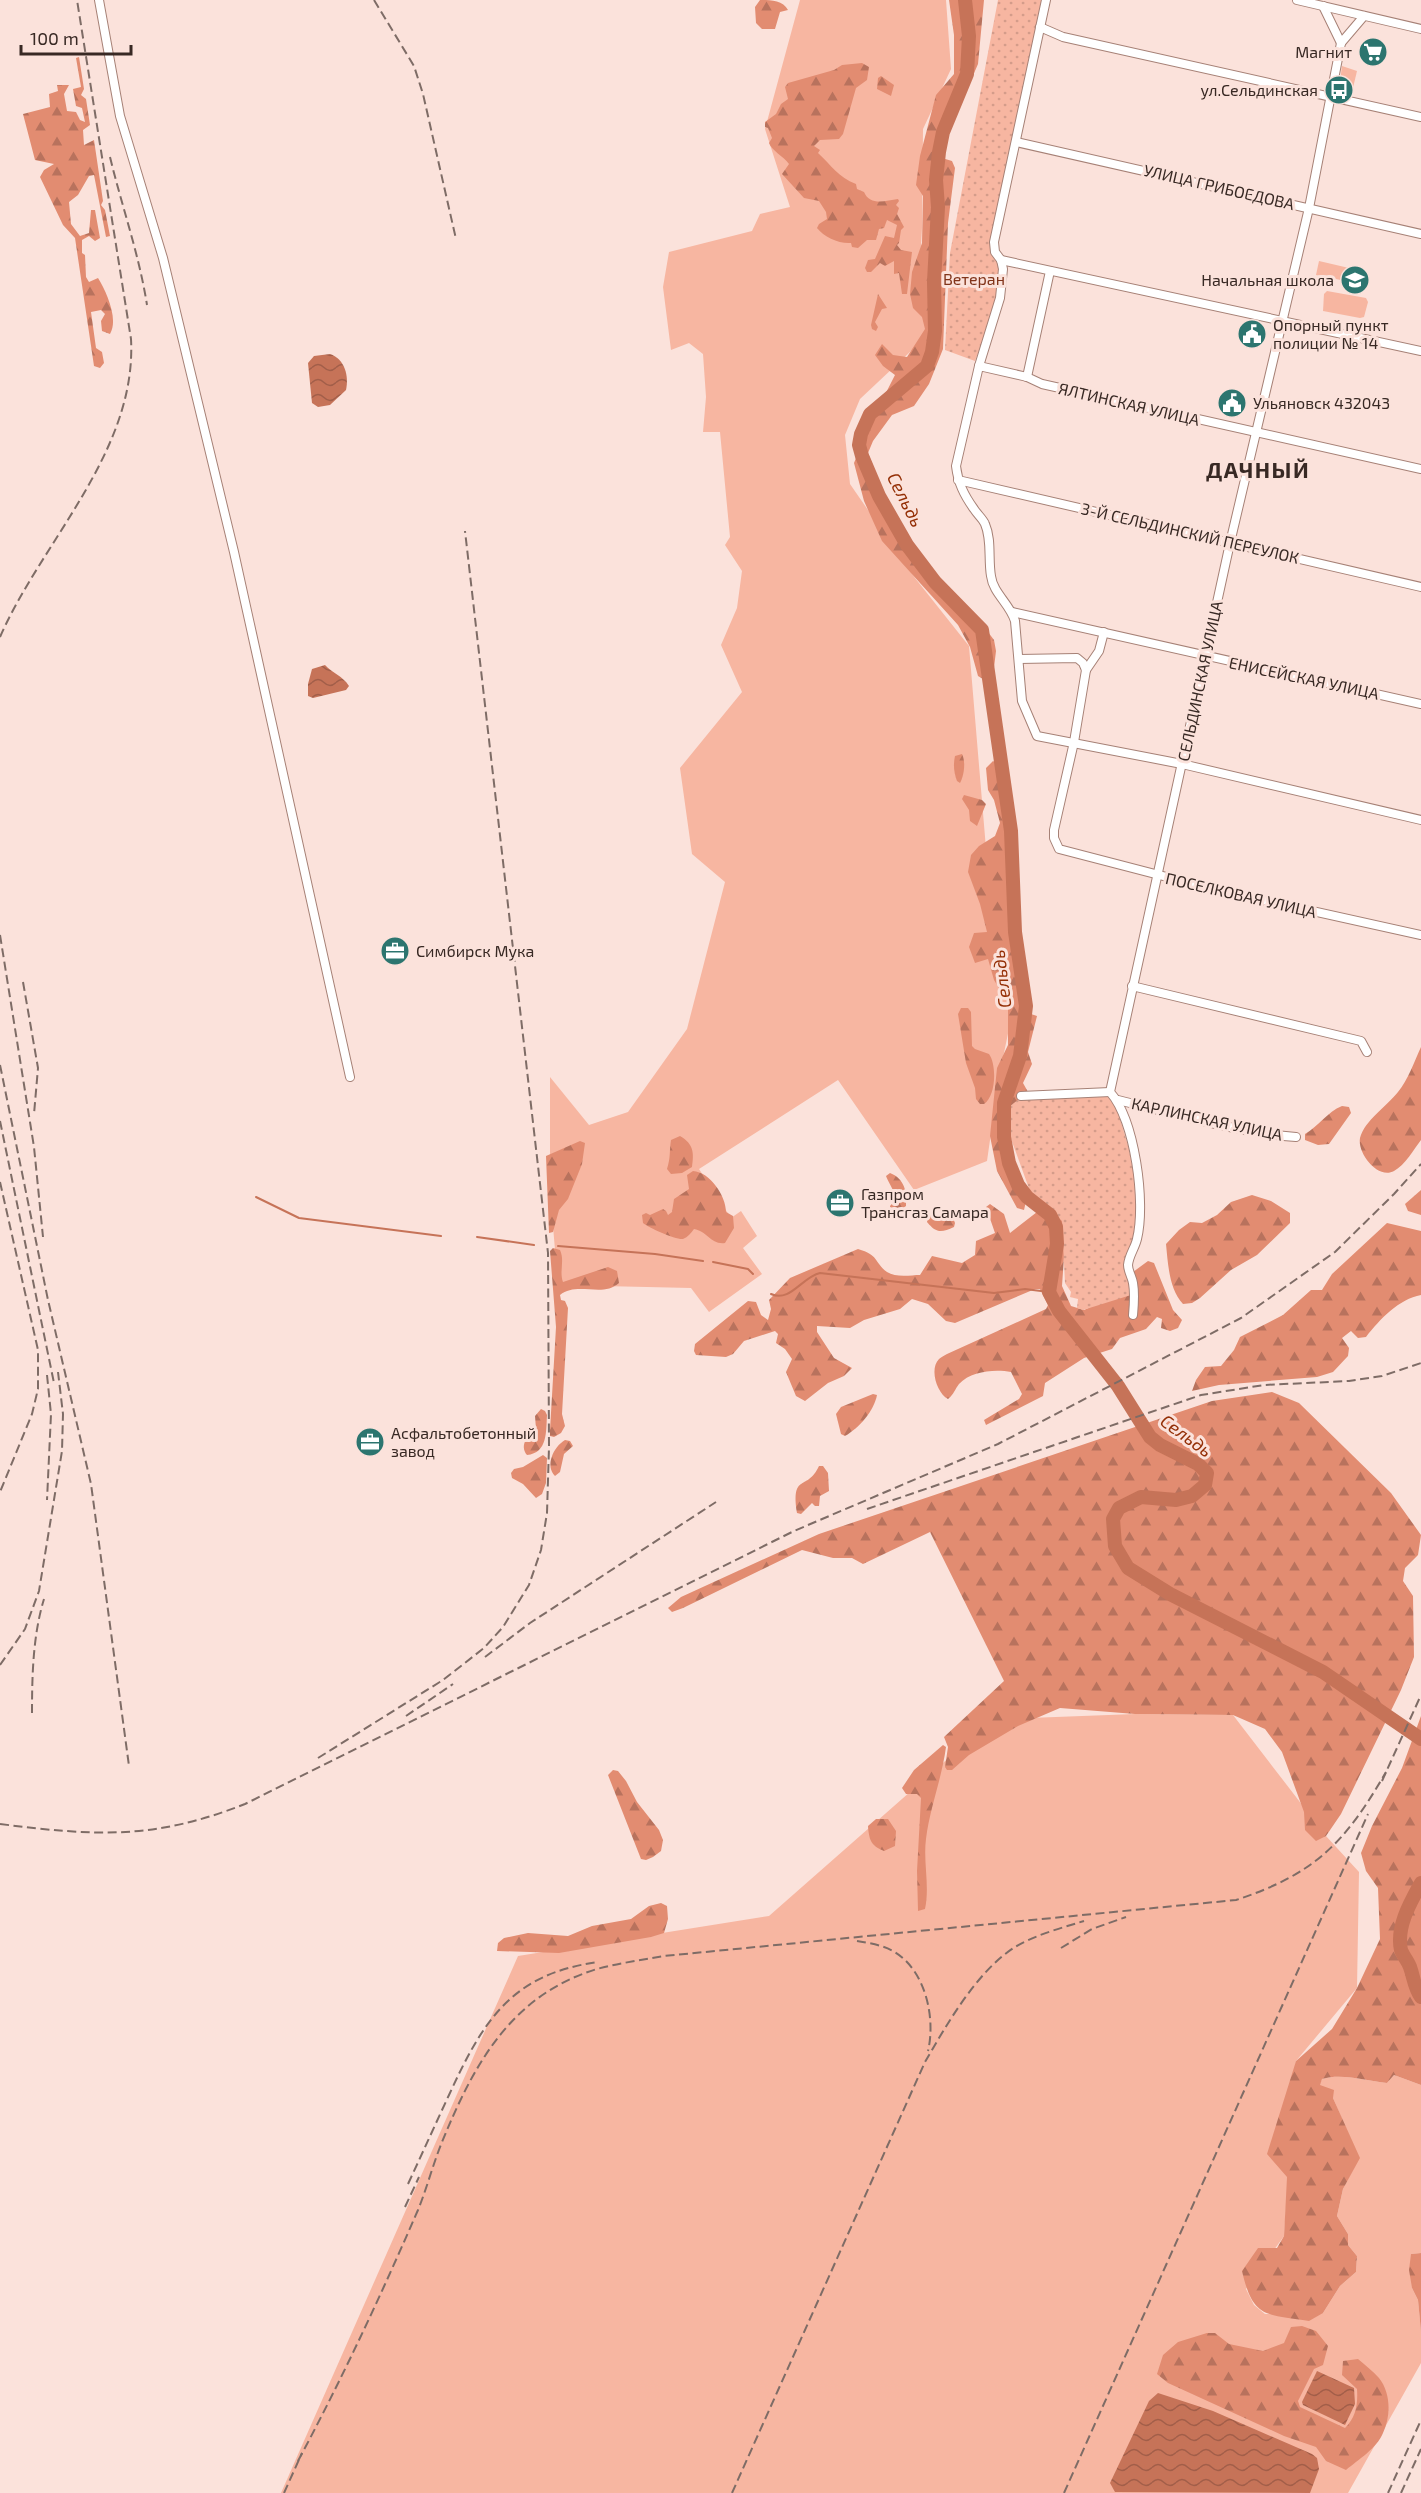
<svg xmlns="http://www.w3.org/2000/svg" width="1421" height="2493" font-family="'Exo 2',sans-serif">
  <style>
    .green { fill: #f7b6a1 }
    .forest { fill: url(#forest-firs) }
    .garden { fill: url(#garden-dots) }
    .water { fill: url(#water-waves) }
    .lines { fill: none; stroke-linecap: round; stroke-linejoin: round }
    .stream { stroke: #c67358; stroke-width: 2 }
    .river { stroke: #c67358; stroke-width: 14 }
    .minor-casing { stroke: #a68176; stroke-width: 10 }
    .minor { stroke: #fff; stroke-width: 8 }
    .rail { stroke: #7e6c66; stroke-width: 2; stroke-dasharray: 9 4.5; stroke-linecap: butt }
    .labels { text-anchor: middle; stroke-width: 6; stroke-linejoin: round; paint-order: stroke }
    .poi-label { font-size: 16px; fill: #382924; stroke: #fbe2db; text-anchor: start }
    .street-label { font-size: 16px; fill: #382924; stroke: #fbe2db }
    .park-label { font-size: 16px; fill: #81341a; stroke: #fbe2db }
    .water-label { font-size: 18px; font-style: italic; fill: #942f06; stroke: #fbe2db }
    .district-label { font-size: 22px; font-weight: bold; letter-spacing: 1.5px; fill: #382924; stroke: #fbe2db }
  </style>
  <defs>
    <pattern id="forest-firs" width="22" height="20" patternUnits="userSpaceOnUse" patternTransform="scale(1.5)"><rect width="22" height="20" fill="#e28c71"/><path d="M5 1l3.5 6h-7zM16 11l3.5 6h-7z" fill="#b8725d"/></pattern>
    <pattern id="garden-dots" width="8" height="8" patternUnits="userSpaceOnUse" patternTransform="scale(1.5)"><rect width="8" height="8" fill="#f7b6a1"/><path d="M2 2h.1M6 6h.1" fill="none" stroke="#d49c8a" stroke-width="1.8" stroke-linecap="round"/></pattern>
    <pattern id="water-waves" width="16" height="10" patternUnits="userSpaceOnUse" patternTransform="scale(1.5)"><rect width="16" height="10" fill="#c67358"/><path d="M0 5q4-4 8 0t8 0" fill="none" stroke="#a25e49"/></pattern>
  </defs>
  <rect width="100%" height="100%" fill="#fbe2db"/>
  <g class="green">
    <polygon points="800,0 946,0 951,69 923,129 922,228 919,279 928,335 860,399 845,435 850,484 915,578 969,646 993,932 1011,1019 999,1077 987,1161 914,1190 838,1080 699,1169 731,1218 741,1211 757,1236 743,1248 762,1274 709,1312 691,1288 558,1285 550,1191 550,1077 589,1125 628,1112 687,1029 725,882 692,854 680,768 742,692 721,645 737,608 742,571 725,545 730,537 720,432 703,432 706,397 703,354 689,343 671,350 663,287 669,252 752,231 760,214 790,207 765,129"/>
    <polygon points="1342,66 1357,71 1352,92 1339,89"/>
    <polygon points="1319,261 1349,268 1346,281 1316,275"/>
    <polygon points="1327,291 1366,298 1368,302 1364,317 1360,318 1323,311 1324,294"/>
    <path d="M1135 1714 1233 1715 1326 1836 1359 1872 1357 1988 1296 2061 1284 2236 1246 2289 1254 2305 1265 2314 1323 2313 1340 2286 1356 2272 1357 2256 1348 2245V2234L1337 2216 1343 2189 1359 2158 1333 2098 1319 2085 1322 2079C1343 2073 1365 2081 1387 2083L1394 2075 1421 2085V2253L1411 2254 1412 2288 1418 2300 1421 2332V2363L1348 2493H281L518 1956 769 1916 952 1755 1005 1719Z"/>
  </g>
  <g class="forest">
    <path d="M760 0C770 0 783 0 788 10L780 12 775 29H762L756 23 755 7Z"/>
    <polygon points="949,0 984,0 978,64 946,138 942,158 952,161 955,168 948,223 943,349 929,384 914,406 892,415 873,441 868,453 882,489 919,554 959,612 988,632 994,640 996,651 993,676 983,679 978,676 970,647 958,625 882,541 864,501 854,463 869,426 895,375 883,366 875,355 882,344 893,355 907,357 925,329 922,317 913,308 910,294 912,272 922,243 923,196 916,185 920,156 936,95 954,74 954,35"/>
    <path d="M79 57 84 89 81 95 86 99 90 125 83 130 84 145 94 140 103 201 101 205 105 210 110 236 106 237 94 175 89 176 78 195 69 202 71 224 80 236 89 233 91 210H95L100 238 95 241 89 236 82 240V253L85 255 86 277 89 282 98 278C106 291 119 319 110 334L102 331 101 321 105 314 101 310 91 312 96 348 102 352 104 363 100 368 94 366 75 238 63 225 40 177 44 170 54 164 35 160 23 114 50 107 49 94 58 91 57 85H69L64 94 67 111 76 112 80 120 85 122 82 108 76 106 73 89 81 87 76 58Z"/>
    <path d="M862 63 869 67 867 80 856 88 843 134 839 139 820 140 814 146 820 150 818 153C832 166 838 177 856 184L857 189 864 192C870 206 885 201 898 199L899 201 896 205 899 208 897 214 904 227 901 230 899 243 897 245 901 250 912 252 907 294H902L899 273 894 274V261L885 266 880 263 871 272H867L865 268 868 260 875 259 885 236 894 238 897 225 887 220 884 228 879 229 876 240H867L858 248 852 247 851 243C839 244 824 237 817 228L819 224 827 219 826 212 819 201 804 198 782 174 789 164C783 156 771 150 769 143L772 138 768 128 765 127V122L776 114 781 104 788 99 785 87 788 83 834 70 842 65Z"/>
    <polygon points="881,76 894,85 891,96 877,89 878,78"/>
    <polygon points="878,294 887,308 882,309 875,322 878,327 876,331 872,329 871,325"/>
    <path d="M962 754C966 762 964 776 960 783L957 781C954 773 953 765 955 756Z"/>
    <path d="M993 761 1002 767 1011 831 1015 932 1026 1006 1028 1013 1037 1016 1028 1052 1032 1064 1023 1083 1028 1092C1023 1096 1015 1102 1011 1108 995 1134 1011 1176 1027 1197L1024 1210 1017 1208 997 1171 990 1136 997 1068 1008 1045V1003L994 980 988 959 975 963 969 947 974 933 987 932 980 904 968 872 971 855 979 846 995 836 1000 823 994 800 988 790 986 768Z"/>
    <polygon points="964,795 982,800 986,804 977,826 970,821 969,810 962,799"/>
    <path d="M961 1008H968L971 1012 972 1046 975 1049 989 1054C997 1065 996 1096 984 1104H980L976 1099 975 1088 966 1063 958 1014Z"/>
    <path d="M1421 1047V1140C1414 1149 1405 1165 1394 1171 1378 1180 1357 1153 1360 1138 1365 1120 1386 1107 1398 1092 1408 1080 1414 1062 1421 1047Z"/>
    <path d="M1342 1106 1349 1107 1351 1113 1329 1144 1318 1145 1305 1140V1134C1319 1126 1327 1112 1342 1106Z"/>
    <path d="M680 1136C694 1144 694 1153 692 1167L682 1173 671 1174 667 1169C671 1156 669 1153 671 1140Z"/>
    <polygon points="580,1141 585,1143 582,1164 568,1199 559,1210 553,1232 549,1233 546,1156"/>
    <path d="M693 1171C710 1172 726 1196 726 1212L733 1216 734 1228 725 1243C711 1245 707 1231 694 1229 691 1233 688 1237 683 1239 676 1240 649 1228 643 1223L642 1215 646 1213 650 1215 663 1209 666 1211 668 1215 672 1212 674 1199 689 1189 687 1175Z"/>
    <path d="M890 1173C905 1179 907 1192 906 1206L891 1216 890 1206C901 1197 890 1187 886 1176Z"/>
    <polygon points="1421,1190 1421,1215 1408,1211 1405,1204"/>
    <path d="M1043 1193 1067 1213 1062 1286 1071 1306 1084 1310 1125 1291 1133 1272 1148 1261 1154 1263 1173 1310 1182 1320 1178 1328 1170 1331 1161 1328 1162 1319 1157 1317 1146 1329 1120 1338 1112 1349 1084 1358 1045 1383 1043 1396 986 1425 984 1420 1019 1399 1022 1394 1011 1372C995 1369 971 1371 959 1384 955 1389 954 1394 948 1399 937 1393 929 1369 939 1359 941 1357 944 1356 947 1354L1046 1309 1048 1305 1040 1289H1035L955 1323 946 1321 928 1304 912 1299 900 1309 864 1320 850 1328 817 1326V1332L834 1358 852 1368 844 1376 828 1383 805 1401 796 1396 786 1372 792 1359 785 1349 776 1343 778 1334 775 1331 744 1341 733 1354 726 1357 696 1355 694 1351 695 1344 748 1301 756 1302 761 1315 768 1320 771 1309 769 1300 790 1278 858 1249C879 1255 874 1262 887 1272 896 1278 911 1275 920 1275L932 1256 962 1263 975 1255 976 1241 995 1233 986 1207 990 1204 1004 1214 1010 1233 1037 1212Z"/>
    <path d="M1252 1195 1271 1201 1290 1213V1223L1257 1255 1231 1270 1200 1298 1192 1303 1183 1304C1169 1289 1168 1264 1166 1244L1179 1230 1190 1222 1202 1223 1217 1215 1231 1202Z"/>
    <path d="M934 1214 953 1218 955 1223 954 1227C941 1233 936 1233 927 1222L928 1216Z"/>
    <path d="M1387 1223 1421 1231V1295C1399 1299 1380 1319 1366 1337L1358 1338 1351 1331 1342 1338 1349 1348 1348 1356 1333 1372 1317 1377 1219 1385 1192 1391 1196 1380 1205 1367 1221 1366 1234 1350 1240 1337 1283 1315 1311 1290H1322L1332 1274Z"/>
    <path d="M553 1248 560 1250C565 1261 559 1271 563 1282L608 1267 617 1271 619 1283C603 1298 577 1281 560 1295L561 1300 565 1301 568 1308 562 1414 565 1426 561 1433 554 1437 550 1436V1430L556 1327 550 1251Z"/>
    <polygon points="1272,1392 1299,1403 1391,1493 1421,1535 1418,1555 1405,1568 1403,1581 1413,1596 1414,1657 1401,1690 1341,1814 1326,1836 1316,1841 1305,1830 1304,1812 1282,1752 1265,1729 1233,1715 1135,1714 1060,1708 1018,1726 969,1755 952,1770 947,1770 945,1767 948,1747 944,1737 1004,1681 930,1532 863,1564 852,1558 833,1558 802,1550 683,1608 672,1612 668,1608 681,1597 819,1534 1212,1401"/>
    <path d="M873 1394 877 1395C874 1411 859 1428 845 1436L841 1434 836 1414 841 1407Z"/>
    <path d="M541 1409 545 1411 547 1415C546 1431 548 1453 527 1455 519 1445 528 1435 536 1429L535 1416Z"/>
    <path d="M565 1440 570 1441 573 1446 564 1454 560 1472 555 1476C545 1466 553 1447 565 1440Z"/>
    <polygon points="543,1455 547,1458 546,1483 542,1494 536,1498 523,1484 512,1478 511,1473 514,1469 523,1467"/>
    <path d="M819 1466H823L828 1473 829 1491 820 1496 819 1506H815L812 1503 801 1514 797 1513C791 1472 807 1492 819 1466Z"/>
    <path d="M1421 1716V2085L1394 2075 1387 2083C1365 2081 1343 2073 1322 2079L1320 2085 1334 2090 1333 2098 1360 2158 1343 2189 1337 2216 1348 2234V2245L1357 2256 1356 2272 1340 2286 1323 2313 1309 2321C1266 2314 1253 2319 1242 2271L1258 2248H1277L1284 2236 1287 2177 1267 2154 1296 2061 1332 2029 1357 1988 1380 1939 1378 1888 1366 1871 1361 1853 1372 1826 1402 1768Z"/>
    <path d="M943 1745 946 1747C942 1778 930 1807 926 1839 923 1862 930 1886 925 1909L918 1911 917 1871 921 1798 917 1794H906L902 1788 914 1770Z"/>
    <polygon points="613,1770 618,1771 626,1781 637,1802 659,1830 663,1840 661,1851 653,1857 646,1860 641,1859 608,1775"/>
    <path d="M876 1819H888L896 1831 895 1846 884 1851C871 1846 869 1840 868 1826Z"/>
    <polygon points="661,1903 667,1906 668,1919 664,1933 651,1937 559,1953 497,1951 498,1943 504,1938 528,1933 568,1936 592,1926 631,1919 649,1906"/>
    <polygon points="1421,2253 1421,2332 1418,2300 1412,2288 1409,2270 1411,2254"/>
    <path d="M1302 2326 1316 2331 1328 2346 1323 2365 1314 2369 1298 2401 1300 2407 1345 2428C1356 2417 1358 2404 1357 2389L1342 2375 1343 2361 1358 2359C1365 2365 1373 2371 1379 2378 1391 2393 1391 2416 1383 2433 1377 2448 1358 2460 1346 2470L1326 2461 1316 2447 1284 2436 1168 2383 1157 2374 1163 2355 1178 2342 1207 2333H1215L1229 2344 1263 2351 1284 2343 1291 2327Z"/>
  </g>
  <g class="garden">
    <polygon points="998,0 1045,0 992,244 1001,274 994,312 975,361 945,350 950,253"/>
    <polygon points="1068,1095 1106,1096 1115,1102 1129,1149 1138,1195 1135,1238 1126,1272 1131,1295 1083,1310 1077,1308 1078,1299 1070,1297 1071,1292 1065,1283 1062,1221 1031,1194 1010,1136 1009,1107 1019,1099"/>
  </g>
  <g class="water">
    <path d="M330 354C345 359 349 376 346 390L330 405 318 407 312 403 308 363 314 356Z"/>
    <path d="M325 665C332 673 343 676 349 686L346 690 313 698 308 696V684L312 669Z"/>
    <polygon points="1317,2371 1354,2388 1355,2404 1345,2425 1303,2405 1302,2402"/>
    <polygon points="1158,2393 1213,2411 1312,2454 1317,2458 1319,2469 1310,2493 1115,2492 1110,2483 1149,2401"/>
  </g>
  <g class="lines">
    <g class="stream">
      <polyline points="256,1197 299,1218 441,1236"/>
      <polyline points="477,1237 534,1245"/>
      <polyline points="558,1246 655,1254 703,1261"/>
      <polyline points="713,1262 748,1269 753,1274"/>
      <path d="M771 1294C790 1303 802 1277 820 1273L994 1293 1025 1289 1049 1292"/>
    </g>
    <g class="river">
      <polyline points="965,0 969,36 967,74 943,132 939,152 936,180 938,207 934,282 935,331 932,352 927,366 870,414 861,434 859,445 862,456 879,496 907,545 935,582 982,630 1011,831 1015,932 1026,1006 1020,1056 1004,1103 1004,1137 1009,1163 1018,1185 1027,1197 1050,1215 1056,1227 1057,1244 1049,1292 1059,1311 1118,1386 1150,1437 1160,1445 1198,1464 1207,1473 1205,1485 1192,1496 1176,1500 1141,1497 1119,1508 1113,1519 1115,1546 1128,1568 1170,1594 1323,1672 1421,1739"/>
      <path d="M1421 1883C1410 1903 1396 1927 1401 1950 1403 1956 1408 1961 1410 1967 1414 1978 1414 1987 1421 1997"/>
    </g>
    <g class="minor-casing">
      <g id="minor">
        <polyline points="99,0 120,116 163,258 234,552 350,1077"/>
        <path d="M1046 0 994 242 995 252 1001 260 1003 269 1000 298 979 366 956 466C958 483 964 495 974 509 977 514 983 519 985 524 992 540 988 559 991 576 993 593 1010 604 1015 621L1022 701 1037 736 1182 764 1421 820"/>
        <polyline points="1297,0 1421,29"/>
        <polyline points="1323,6 1341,43"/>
        <polyline points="1040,27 1063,37 1421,117"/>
        <polyline points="1016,142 1421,234"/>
        <polyline points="1001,260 1421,351"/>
        <polyline points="979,366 1027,377 1042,384 1421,469"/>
        <polyline points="1027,377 1050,271"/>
        <polyline points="958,480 1421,587"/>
        <polyline points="1012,612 1421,704"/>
        <polyline points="1019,659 1077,658 1083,663 1086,670 1074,742 1054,830 1054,838 1059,849 1213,889 1421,935"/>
        <polyline points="1086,670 1099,651 1104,632"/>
        <polyline points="1132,986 1361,1041 1367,1052"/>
        <polyline points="1021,1096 1110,1092"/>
        <path d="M1118 1100C1177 1114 1235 1132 1296 1137"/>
        <path d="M1133 1315C1134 1304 1135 1294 1133 1283 1132 1277 1128 1271 1128 1265 1129 1255 1135 1248 1137 1239 1146 1203 1135 1120 1110 1092L1230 543 1309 208 1341 43 1364 16"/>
      </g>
    </g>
    <use href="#minor" class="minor"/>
    <g class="rail">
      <polyline points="374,0 414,66 423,94 456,239"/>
      <path d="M110 157C122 207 139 254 147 305"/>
      <path d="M0 637C42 541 137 451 131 339L77 0"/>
      <polyline points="0,935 34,1147 43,1237"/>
      <polyline points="23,982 38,1068 34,1114"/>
      <polyline points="0,1065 48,1300 91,1484 129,1766"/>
      <polyline points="0,1121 54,1383"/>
      <polyline points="0,1182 38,1350 38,1389 32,1414 0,1492"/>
      <polyline points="47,1375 51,1414 47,1500"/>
      <polyline points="867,1509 1201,1395 1264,1385 1349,1381 1382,1376 1421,1363"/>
      <polyline points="485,1657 530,1623 716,1502"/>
      <polyline points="0,1665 25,1629 39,1591 62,1451 63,1414 58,1372"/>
      <path d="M32 1713C32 1675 33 1635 44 1599"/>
      <polyline points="406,1716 453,1684"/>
      <polyline points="318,1758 443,1680 484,1648 503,1627 529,1585 541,1550 547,1513 549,1447 548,1253 465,531"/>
      <polyline points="1382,1781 1421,1695"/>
      <path d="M0 1824C95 1836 154 1840 245 1804L794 1531 998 1444 1241 1318 1335 1252 1394 1194 1421 1164"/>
      <path d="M857 1941C869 1943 882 1945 893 1951 925 1969 936 2017 928 2051"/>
      <polyline points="1061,1948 1092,1929 1126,1917"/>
      <path d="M408 2184C422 2154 435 2125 449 2095 483 2021 511 1974 598 1962"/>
      <polyline points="405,2207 419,2177"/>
      <path d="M298 2461C342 2379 381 2295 418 2210 427 2188 433 2164 442 2142 474 2064 511 1995 597 1969 619 1963 642 1960 664 1956L1236 1900C1315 1874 1345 1843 1386 1772"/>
      <polyline points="284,2493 302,2453"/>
      <path d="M732 2493 925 2062C947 2024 977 1971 1015 1947 1035 1935 1061 1928 1084 1921"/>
      <polyline points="1064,2493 1368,1814"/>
      <polyline points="1388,2493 1421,2420"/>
      <polyline points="1401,2493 1421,2449"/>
    </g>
  </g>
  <defs>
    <g id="supermarket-disc" transform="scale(1.5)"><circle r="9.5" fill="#2c756f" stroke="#fbe2db"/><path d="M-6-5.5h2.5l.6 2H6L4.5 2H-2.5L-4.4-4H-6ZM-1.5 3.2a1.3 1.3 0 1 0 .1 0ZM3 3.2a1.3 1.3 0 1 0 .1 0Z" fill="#fff"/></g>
    <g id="bus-disc" transform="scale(1.5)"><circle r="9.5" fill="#2c756f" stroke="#fbe2db"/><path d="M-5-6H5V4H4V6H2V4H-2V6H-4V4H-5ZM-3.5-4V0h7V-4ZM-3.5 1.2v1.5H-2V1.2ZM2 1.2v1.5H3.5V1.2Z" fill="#fff"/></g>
    <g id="school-disc" transform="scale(1.5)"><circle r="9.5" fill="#2c756f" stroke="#fbe2db"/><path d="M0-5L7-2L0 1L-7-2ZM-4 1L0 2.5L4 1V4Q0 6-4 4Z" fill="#fff"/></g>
    <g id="civic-disc" transform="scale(1.5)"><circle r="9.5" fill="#2c756f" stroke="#fbe2db"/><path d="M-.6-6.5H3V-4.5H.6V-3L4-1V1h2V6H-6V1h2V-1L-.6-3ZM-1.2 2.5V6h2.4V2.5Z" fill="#fff"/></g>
    <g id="office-disc" transform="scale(1.5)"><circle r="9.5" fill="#2c756f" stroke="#fbe2db"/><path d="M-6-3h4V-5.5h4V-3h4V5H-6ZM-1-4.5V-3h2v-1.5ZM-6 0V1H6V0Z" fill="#fff"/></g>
  </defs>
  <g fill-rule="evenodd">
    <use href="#supermarket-disc" x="1373" y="52"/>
    <use href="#bus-disc" x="1339" y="90"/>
    <use href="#school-disc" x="1355" y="280"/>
    <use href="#civic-disc" x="1252" y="334"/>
    <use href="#civic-disc" x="1232" y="403"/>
    <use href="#office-disc" x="395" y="951"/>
    <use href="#office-disc" x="840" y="1203"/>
    <use href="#office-disc" x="370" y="1442"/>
  </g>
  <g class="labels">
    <g class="poi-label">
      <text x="1352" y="58" text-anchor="end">Магнит</text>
      <text x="1318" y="96" text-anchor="end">ул.Сельдинская</text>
      <text x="1334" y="286" text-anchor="end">Начальная школа</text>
      <text x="1273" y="331">Опорный пункт<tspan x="1273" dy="18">полиции № 14</tspan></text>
      <text x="1253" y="409">Ульяновск 432043</text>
      <text x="416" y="957">Симбирск Мука</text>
      <text x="861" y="1200">Газпром<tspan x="861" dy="18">Трансгаз Самара</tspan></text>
      <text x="391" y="1439">Асфальтобетонный<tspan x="391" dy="18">завод</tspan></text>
    </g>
    <g class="street-label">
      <text transform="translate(1219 187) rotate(13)" y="6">УЛИЦА ГРИБОЕДОВА</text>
      <text transform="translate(1129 404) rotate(13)" y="6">ЯЛТИНСКАЯ УЛИЦА</text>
      <text transform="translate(1190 533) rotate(13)" y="6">3-Й СЕЛЬДИНСКИЙ ПЕРЕУЛОК</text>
      <text transform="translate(1304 678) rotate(12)" y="6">ЕНИСЕЙСКАЯ УЛИЦА</text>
      <text transform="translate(1200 681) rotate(-78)" y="6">СЕЛЬДИНСКАЯ УЛИЦА</text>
      <text transform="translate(1241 895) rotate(13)" y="6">ПОСЕЛКОВАЯ УЛИЦА</text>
      <text transform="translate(1207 1119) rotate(12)" y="6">КАРЛИНСКАЯ УЛИЦА</text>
    </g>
    <g class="park-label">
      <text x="974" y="285">Ветеран</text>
    </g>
    <g class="water-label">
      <text transform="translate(905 500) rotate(63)" y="6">Сельдь</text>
      <text transform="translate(1002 979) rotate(-97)" y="6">Сельдь</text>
      <text transform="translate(1186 1436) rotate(36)" y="6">Сельдь</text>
    </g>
    <g class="district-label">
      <text x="1258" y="478">ДАЧНЫЙ</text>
    </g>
  </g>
  <path d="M21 45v9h110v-9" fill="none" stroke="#382924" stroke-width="3"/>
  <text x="30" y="45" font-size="18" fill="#382924" stroke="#fbe2db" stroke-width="4.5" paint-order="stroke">100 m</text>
</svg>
